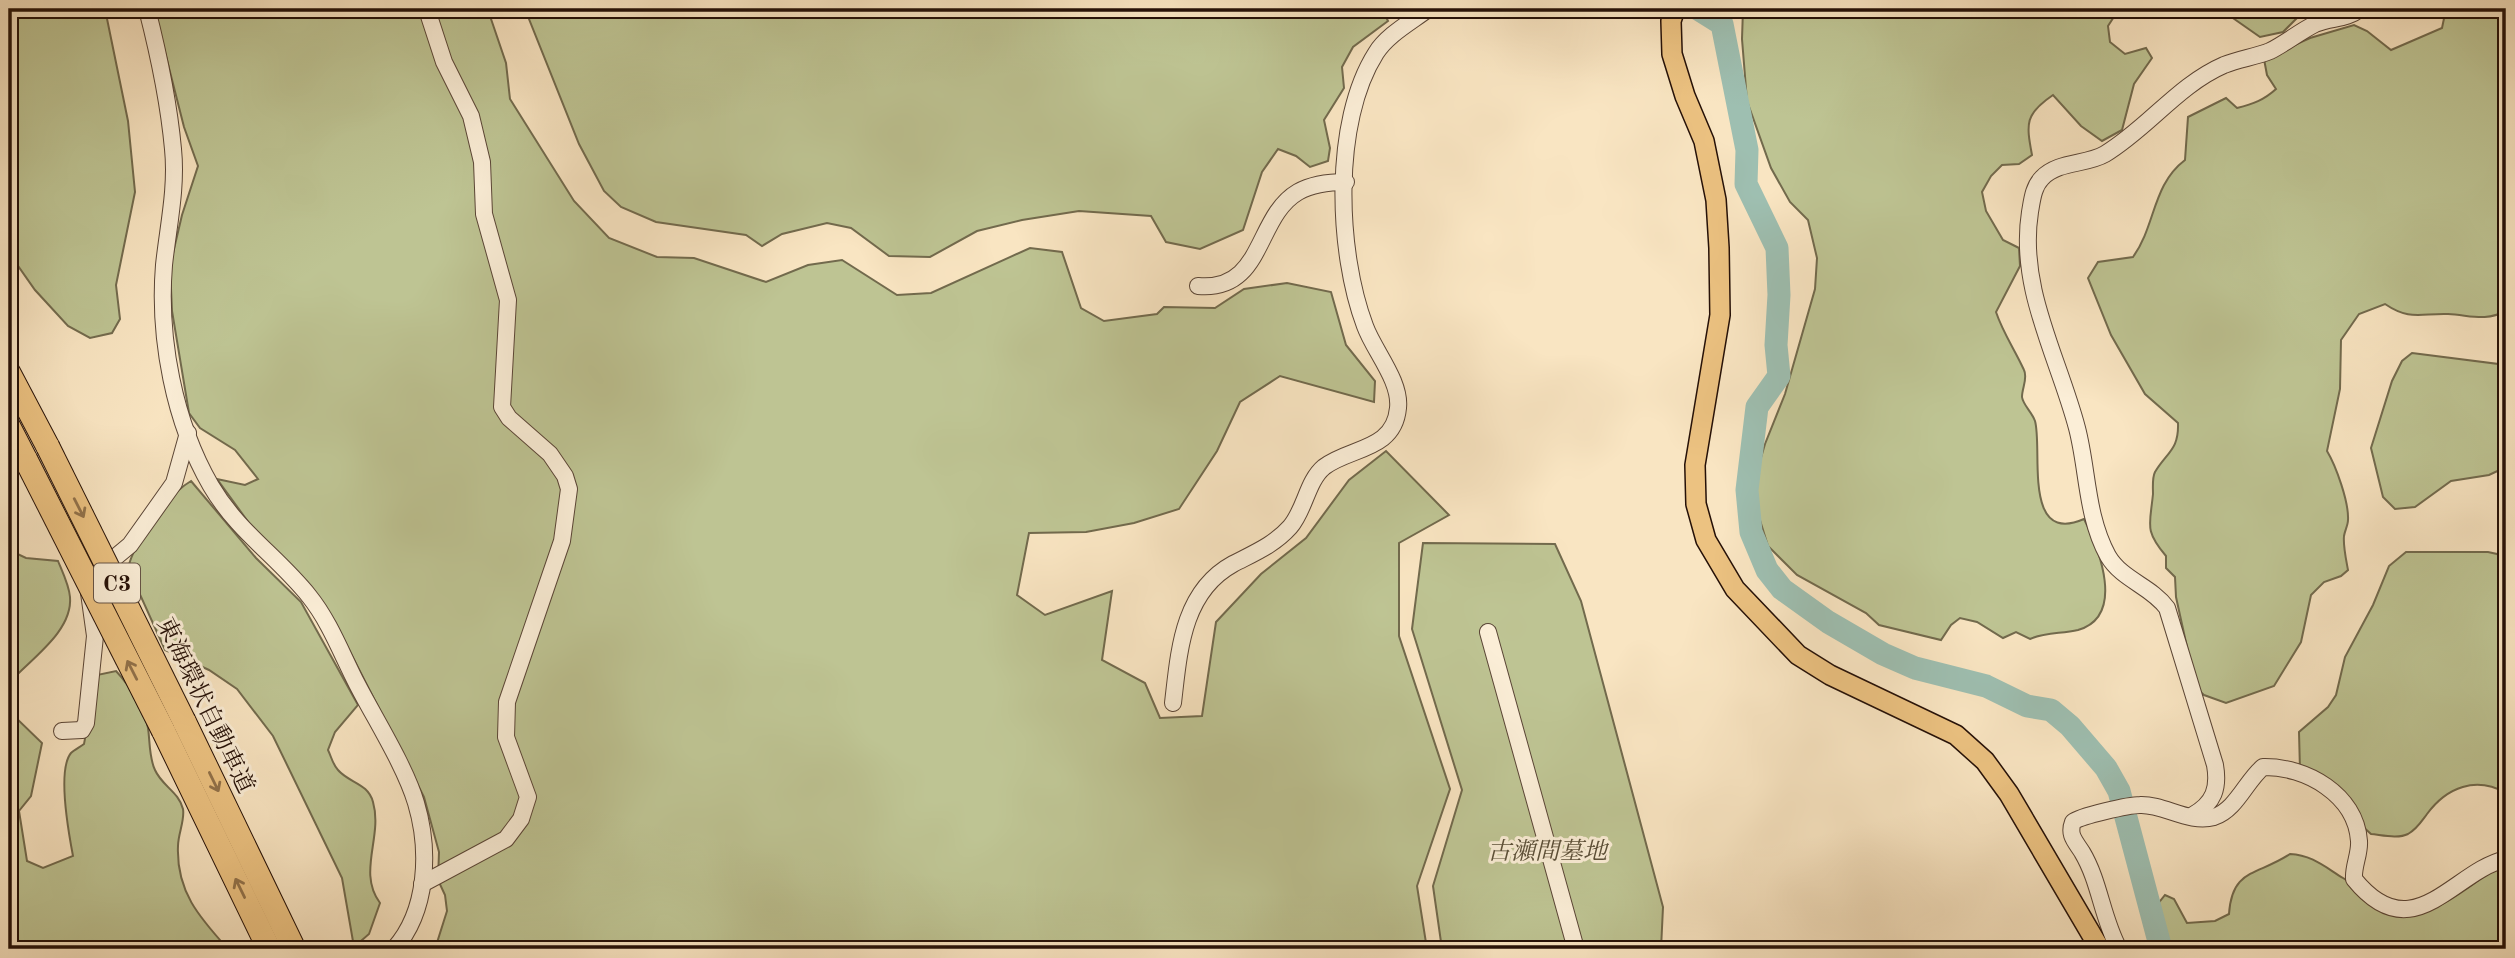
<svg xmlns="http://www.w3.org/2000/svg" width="2515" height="958" font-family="'Old Standard TT','Noto Serif JP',serif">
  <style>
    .green { fill: #bec493; stroke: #726a4d; stroke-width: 2 }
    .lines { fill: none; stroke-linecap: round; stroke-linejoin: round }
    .stream { stroke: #6e796d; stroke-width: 3.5 }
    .river { stroke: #9ebfb1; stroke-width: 23 }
    .minor-casing { stroke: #5a4536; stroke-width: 18 }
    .major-casing { stroke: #251007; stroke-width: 22 }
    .highway-casing { stroke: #251007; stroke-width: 25 }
    .minor { stroke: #fbeed7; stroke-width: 16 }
    .major { stroke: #ecc281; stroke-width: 19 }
    .highway { stroke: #ecc281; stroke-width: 23 }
    .highway-bridge-casing { stroke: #251007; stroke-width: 25; stroke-linecap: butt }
    .highway-bridge { stroke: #ecc281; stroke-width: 23 }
    .oneway { stroke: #92724a }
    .labels { text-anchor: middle; stroke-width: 6; stroke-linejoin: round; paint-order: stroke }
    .shield { fill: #fbeed7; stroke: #655345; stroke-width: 2 }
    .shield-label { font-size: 23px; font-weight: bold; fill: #251007 }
    .street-label { font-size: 24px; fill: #251007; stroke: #fbeed7 }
    .park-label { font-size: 24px; font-style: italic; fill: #5b4f38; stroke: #fbeed7 }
  </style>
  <rect width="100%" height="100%" fill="#f9e5c2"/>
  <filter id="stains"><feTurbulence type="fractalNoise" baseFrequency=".00286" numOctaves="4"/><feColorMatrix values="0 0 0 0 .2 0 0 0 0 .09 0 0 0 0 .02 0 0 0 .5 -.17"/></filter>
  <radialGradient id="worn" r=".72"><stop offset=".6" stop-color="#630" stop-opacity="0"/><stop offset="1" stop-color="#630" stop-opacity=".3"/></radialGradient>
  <g class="green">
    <polygon points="9,9 105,9 128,121 135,192 116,285 120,319 112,333 90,338 68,326 35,290 9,253"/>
    <polygon points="154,9 491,9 490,16 506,63 510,99 574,201 609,238 657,257 694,258 766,282 808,265 842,260 897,295 931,293 1030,248 1062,252 1081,308 1104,321 1157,314 1164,307 1215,308 1244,289 1287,283 1331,292 1346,345 1375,381 1374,402 1280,376 1240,402 1217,451 1179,509 1134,523 1086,532 1029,533 1017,595 1045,615 1112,591 1102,660 1145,683 1160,718 1202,716 1216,622 1261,574 1306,538 1349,480 1386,451 1449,515 1399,543 1399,636 1450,789 1417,886 1427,949 435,949 447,911 445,895 438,880 439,852 424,797 338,628 257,534 217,479 245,485 258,479 235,450 200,428 189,413 172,311 170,266 182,215 198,166 184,127"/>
    <polygon points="525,9 1382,9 1388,21 1353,47 1342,67 1344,88 1324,120 1330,148 1328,161 1310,167 1296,156 1278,149 1262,172 1243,230 1200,249 1166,242 1151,216 1079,211 1022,220 977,231 930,257 889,256 851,228 827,223 782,234 762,246 746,235 656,222 621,207 604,191 579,144"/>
    <path d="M1743 9H2119L2108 26 2110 42 2125 54 2146 48 2152 58 2134 84 2122 130 2102 141 2081 126 2053 95C2025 114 2026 123 2032 155L2019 164 2002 165 1991 176 1982 192 1986 211 2003 240 2019 248 2020 266 1996 312C2003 333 2015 350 2024 370 2028 378 2022 388 2022 397 2023 405 2032 412 2035 421 2043 449 2022 546 2084 519 2099 549 2126 616 2078 630 2061 634 2046 632 2030 639L2016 632 2003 638 1977 622 1960 618 1951 625 1941 640 1879 625 1866 613 1797 575 1768 546 1759 517 1755 478 1765 444 1785 394 1815 289 1817 258 1808 220 1790 202 1771 168 1747 101 1742 39Z"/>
    <polygon points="2220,9 2306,9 2283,32 2260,37"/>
    <path d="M2446 9H2506V311C2485 322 2470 315 2448 314 2421 313 2410 321 2385 304L2359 314 2341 340 2340 389 2327 451C2336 466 2349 502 2348 520 2348 525 2345 530 2344 536 2343 546 2346 559 2348 570L2341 576 2324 582 2311 595 2301 642 2274 686 2226 703 2204 695 2196 688 2176 597 2175 577 2166 568V556C2144 530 2150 525 2153 494 2153 487 2152 478 2155 472 2167 452 2179 450 2178 423L2145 394 2111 335 2088 278 2098 262 2133 257C2156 225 2152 185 2185 160L2188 117 2226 98 2237 108C2253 104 2264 100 2276 89L2267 75 2264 59 2310 38 2354 25 2367 31 2391 50 2442 28Z"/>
    <polygon points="2412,353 2506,365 2506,467 2489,475 2451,481 2415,507 2395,509 2383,497 2371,448 2392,381 2402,361"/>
    <path d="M191 481 256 558 301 602 358 705 335 732 328 750C331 756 333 765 338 770 349 783 368 783 373 802 383 837 357 872 380 903L369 934 354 947 342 878 273 736 237 689 209 670 165 650 128 568C134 543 168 494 191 481Z"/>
    <polygon points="1423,543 1555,544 1581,601 1663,907 1661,949 1442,949 1433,886 1462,790 1412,629"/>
    <path d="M9 550 26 558 58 561C62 571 69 585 70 597 73 632 29 660 9 683Z"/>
    <path d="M2406 552H2488L2497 554 2506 562V793C2476 776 2447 787 2427 814 2421 822 2417 829 2408 834 2398 839 2382 835 2371 834L2300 770 2299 732 2328 707 2336 695 2345 657 2373 605 2389 566Z"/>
    <path d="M116 671C129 685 145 709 148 728 150 741 149 758 155 770 162 786 179 792 183 809 185 820 178 834 178 846 176 891 199 917 228 949H9V711L42 743 31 796 19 811 27 861 43 868 73 856C69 835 57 770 71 753 74 750 80 747 84 744L97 675Z"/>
    <path d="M2290 854C2312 855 2325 867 2343 878 2360 888 2379 907 2398 913 2430 923 2480 878 2506 860V949H2168L2157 905 2165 895 2174 899 2187 923 2215 921 2229 914C2232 868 2257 876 2290 854Z"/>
  </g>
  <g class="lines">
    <polyline class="stream" points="1722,24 1726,9"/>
    <polyline class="river" points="1698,9 1722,24 1747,150 1746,184 1777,248 1779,295 1776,345 1779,376 1757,407 1747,490 1751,532 1767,570 1782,589 1828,622 1883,654 1915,668 1986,686 2027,706 2051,710 2070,726 2106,768 2119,791 2161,949"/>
    <g class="minor-casing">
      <g id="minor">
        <path d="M147 9C158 52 169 105 173 149 177 188 168 227 164 265 158 338 174 422 211 486 238 532 277 556 309 596 330 622 342 655 357 684 375 719 405 766 416 803 430 850 428 911 394 949"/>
        <path d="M1198 286C1264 292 1255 217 1298 192 1312 184 1330 182 1346 182"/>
        <polyline points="100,570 130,545 174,483 188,433"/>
        <polyline points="1488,632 1576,949"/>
        <path d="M1173 703C1179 652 1182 592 1233 564 1254 553 1274 545 1290 527 1305 510 1307 481 1324 467 1350 447 1394 451 1398 408 1401 381 1374 351 1365 326 1337 252 1332 122 1376 53 1387 35 1411 22 1428 9"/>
        <polyline points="62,731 82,730 86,723 95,636 89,593"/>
        <path d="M2193 815C2214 803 2219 788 2215 765L2167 608C2151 586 2122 580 2108 556 2086 516 2088 470 2077 428 2058 356 2018 288 2030 212 2032 201 2033 187 2042 178 2058 161 2086 165 2105 154 2148 128 2178 85 2224 65 2239 59 2255 57 2270 51 2286 43 2299 32 2315 24 2331 17 2346 20 2360 9"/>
        <polyline points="422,884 506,839 521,819 528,797 506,737 507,702 562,541 569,489 565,476 550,454 509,418 502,407 508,300 484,214 482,162 471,116 444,62 429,16 431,9"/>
        <path d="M2119 949C2102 918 2100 882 2082 852 2075 841 2068 835 2073 822 2080 816 2129 805 2140 805 2164 804 2189 824 2214 817 2236 810 2246 781 2263 767 2306 766 2356 795 2359 841 2360 854 2353 866 2354 879 2413 952 2453 871 2506 859"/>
      </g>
    </g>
    <g class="major-casing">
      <polyline id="major" points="1675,9 1671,21 1672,54 1685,96 1704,141 1716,200 1719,248 1720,315 1695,465 1696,504 1706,540 1735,589 1798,655 1830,675 1956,735 1985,761 2009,794 2100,949"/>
    </g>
    <g class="highway-casing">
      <g id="highway">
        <polyline points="9,373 48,447"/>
        <polyline points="9,427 26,460"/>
        <polyline points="184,721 294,949"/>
        <polyline points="163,730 269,949"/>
      </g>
    </g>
    <use href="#minor" class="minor"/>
    <use href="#major" class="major"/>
    <use href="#highway" class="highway"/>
    <g class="highway-bridge-casing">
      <g id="highway-bridge">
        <polyline points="48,447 184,721"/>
        <polyline points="26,460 163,730"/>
      </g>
    </g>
    <use href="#highway-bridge" class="highway-bridge"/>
  </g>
  <defs><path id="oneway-shaft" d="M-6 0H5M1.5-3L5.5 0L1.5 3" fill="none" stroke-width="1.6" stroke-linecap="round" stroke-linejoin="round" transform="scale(1.75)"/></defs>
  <g class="oneway">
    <use href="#oneway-shaft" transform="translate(79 508) rotate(63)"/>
    <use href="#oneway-shaft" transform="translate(132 670) rotate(-117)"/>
    <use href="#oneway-shaft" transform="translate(214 782) rotate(64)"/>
    <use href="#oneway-shaft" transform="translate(240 888) rotate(-116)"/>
  </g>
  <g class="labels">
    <rect class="shield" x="94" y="563.5" width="46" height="39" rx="5"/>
    <g class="shield-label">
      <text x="117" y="591">C3</text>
    </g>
    <g class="street-label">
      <text transform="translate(206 705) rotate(64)" y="8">東海環状自動車道</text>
    </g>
    <g class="park-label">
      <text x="1547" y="859">古瀬間墓地</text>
    </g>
  </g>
  <rect width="2515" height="958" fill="none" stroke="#f9e5c2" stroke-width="35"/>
  <rect x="10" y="10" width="2494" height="937" fill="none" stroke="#251007" stroke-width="3.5"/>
  <rect x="18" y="18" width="2480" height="923" fill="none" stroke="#251007" stroke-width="2"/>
  <rect width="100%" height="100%" filter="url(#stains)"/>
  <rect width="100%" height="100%" fill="url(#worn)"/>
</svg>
